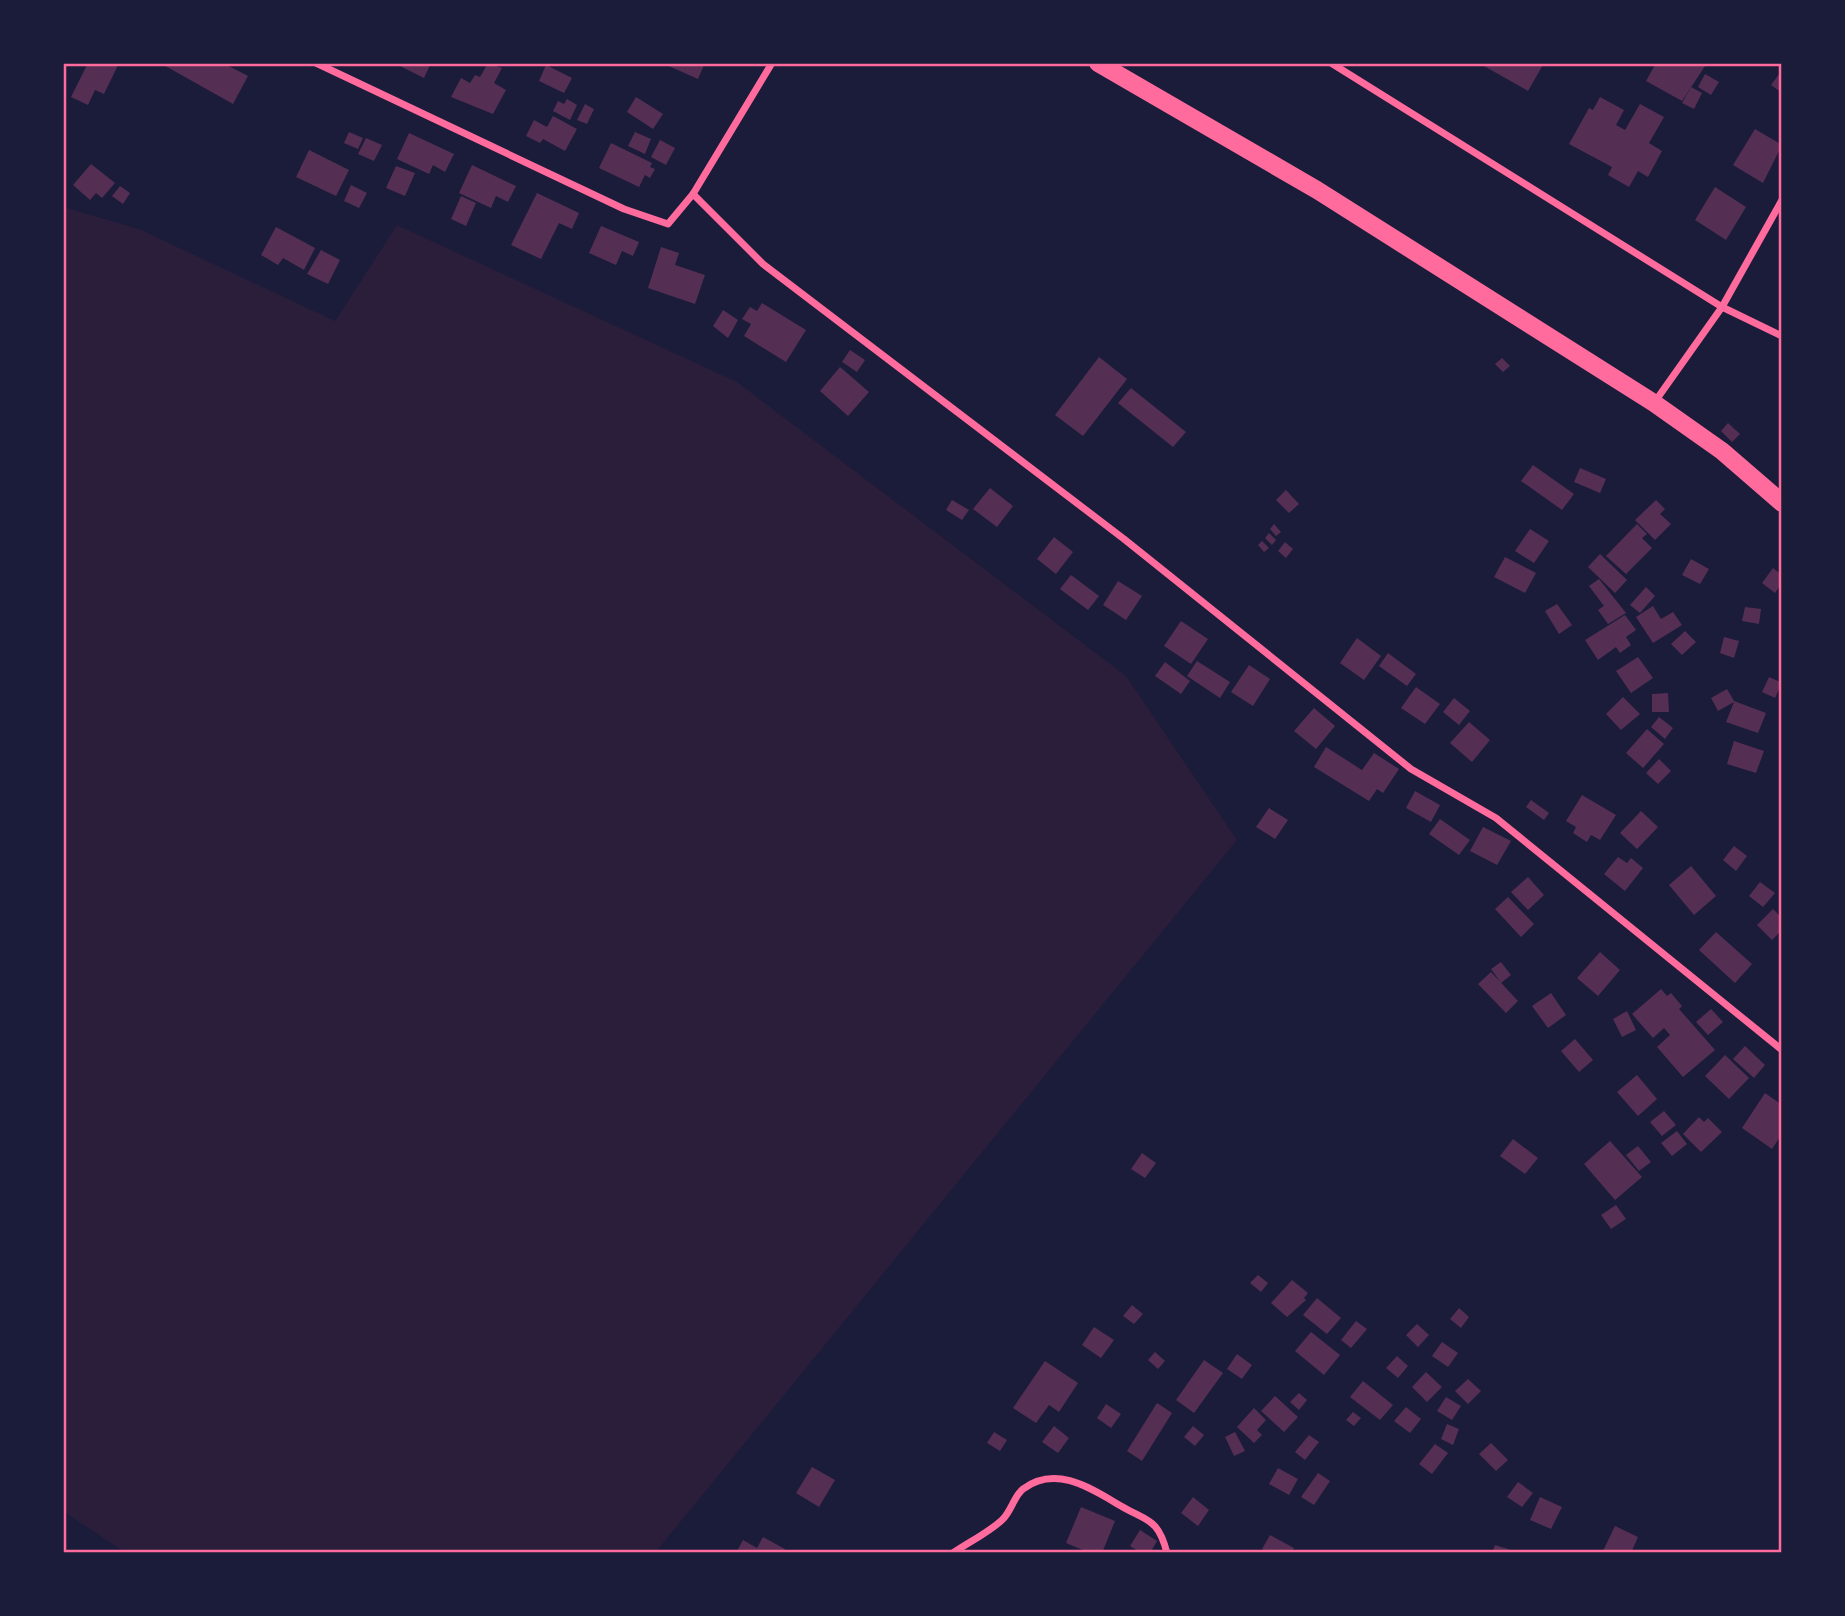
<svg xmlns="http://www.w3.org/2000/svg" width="1845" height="1616" font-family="'Libre Baskerville',serif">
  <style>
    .green { fill: #2a1e3b }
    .building { fill: #542f53 }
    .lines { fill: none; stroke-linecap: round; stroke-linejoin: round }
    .minor { stroke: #ff6b9d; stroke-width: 7 }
    .primary { stroke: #ff6b9d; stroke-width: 18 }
    .neatline { fill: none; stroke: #ff6b9d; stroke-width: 2.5 }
  </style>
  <rect width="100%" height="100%" fill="#1b1b3a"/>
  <polygon class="green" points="63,207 139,229 335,321 397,225 737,382 1126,676 1237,840 655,1553 126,1553 63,1511"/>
  <g class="building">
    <polygon points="88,63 119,63 104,94 95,90 88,105 71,97"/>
    <polygon points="160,63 223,63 248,76 233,104"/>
    <polygon points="394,63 431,63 424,78"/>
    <polygon points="488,63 502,68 494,83 506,90 493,114 451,97 461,78 470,83 475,75 480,77"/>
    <polygon points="662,63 705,63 698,79"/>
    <polygon points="1485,63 1544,63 1528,91 1484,66"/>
    <polygon points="1656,63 1707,63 1682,101 1646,81"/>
    <polygon points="546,65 572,78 564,93 539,81"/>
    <polygon points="1782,70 1782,93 1771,85"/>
    <polygon points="1705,74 1719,82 1711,95 1698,87"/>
    <polygon points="1691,87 1702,93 1694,109 1682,103"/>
    <polygon points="636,97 663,114 653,129 627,112"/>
    <polygon points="1600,97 1624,110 1616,125 1625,130 1640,104 1664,117 1649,143 1662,151 1648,177 1638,171 1629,187 1608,175 1612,167 1569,144 1589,108 1593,110"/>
    <polygon points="567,99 577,105 570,120 553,111 558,101 564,104"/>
    <polygon points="585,104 594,109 587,124 577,120"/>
    <polygon points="553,116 577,129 565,151 543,139 540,143 526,136 534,120 547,127"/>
    <polygon points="1755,129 1782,145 1763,183 1733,165"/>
    <polygon points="349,132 363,138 358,149 344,143"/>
    <polygon points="635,132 651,139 645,154 628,146"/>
    <polygon points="409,133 454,154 445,172 433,165 429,174 397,159"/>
    <polygon points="366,138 382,145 374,161 358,154"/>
    <polygon points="660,140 675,148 666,165 651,157"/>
    <polygon points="611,143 652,163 650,167 655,169 650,178 645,175 639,187 599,168"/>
    <polygon points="309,150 349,170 336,196 296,177"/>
    <polygon points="91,164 115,183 102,198 96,193 90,200 73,185"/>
    <polygon points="472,165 516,186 508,202 496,196 491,208 459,193"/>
    <polygon points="396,166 415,173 405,196 386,188"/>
    <polygon points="351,185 367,193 359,208 344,201"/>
    <polygon points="120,186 130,193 123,204 112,196"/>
    <polygon points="1715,187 1746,207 1726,240 1695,220"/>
    <polygon points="537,193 579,213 572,229 559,223 541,259 511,245"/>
    <polygon points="461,196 476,203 466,226 451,219"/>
    <polygon points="601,226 639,242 633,256 622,251 616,265 589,253"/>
    <polygon points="276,227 315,248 304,270 283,258 278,265 261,255"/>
    <polygon points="661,247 679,253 675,265 705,275 695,304 648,288"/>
    <polygon points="321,250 340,260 328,284 307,274"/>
    <polygon points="762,303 806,330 786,362 744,336 751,324 742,319 750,307 757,311"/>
    <polygon points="723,310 738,320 728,338 713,326"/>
    <polygon points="850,350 865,360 857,372 842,362"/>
    <polygon points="1099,357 1127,379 1083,436 1055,415"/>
    <polygon points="1502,358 1510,366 1503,372 1495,364"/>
    <polygon points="840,367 869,392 848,416 820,391"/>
    <polygon points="1131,388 1186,432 1173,447 1118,403"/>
    <polygon points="1728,423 1740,434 1732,442 1721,431"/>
    <polygon points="1533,465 1574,494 1562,510 1521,481"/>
    <polygon points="1580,468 1606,479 1600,493 1574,482"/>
    <polygon points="990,488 1013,506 997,527 973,509"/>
    <polygon points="1286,490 1299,504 1289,513 1276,500"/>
    <polygon points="952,500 969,510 962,520 946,510"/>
    <polygon points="1656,500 1665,509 1660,514 1671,524 1655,540 1635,520"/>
    <polygon points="1274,524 1281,532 1276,536 1270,529"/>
    <polygon points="1637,524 1647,534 1642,538 1652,548 1626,574 1606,556"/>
    <polygon points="1530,529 1549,541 1534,563 1515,551"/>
    <polygon points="1269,533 1276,540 1272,545 1265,538"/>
    <polygon points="1054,537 1073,552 1056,574 1037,559"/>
    <polygon points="1262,541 1269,548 1264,552 1258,545"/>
    <polygon points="1285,542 1293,549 1286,558 1278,551"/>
    <polygon points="1600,554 1627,580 1615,593 1588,567"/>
    <polygon points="1505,557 1536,573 1525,593 1494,577"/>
    <polygon points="1691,559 1709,569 1700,584 1682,575"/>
    <polygon points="1773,568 1782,575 1782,583 1775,593 1762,583"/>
    <polygon points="1071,575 1099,596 1088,610 1060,589"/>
    <polygon points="1599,579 1626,613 1608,624 1598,610 1604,606 1589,586"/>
    <polygon points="1118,581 1142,596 1126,620 1103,605"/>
    <polygon points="1646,587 1655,596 1640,613 1630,605"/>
    <polygon points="1557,604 1572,625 1559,634 1545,611"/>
    <polygon points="1653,606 1661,619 1673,612 1682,625 1653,643 1636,617"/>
    <polygon points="1745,607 1761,609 1759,624 1742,621"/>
    <polygon points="1625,615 1636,630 1626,637 1631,645 1620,653 1616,647 1598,660 1585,640"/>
    <polygon points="1181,621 1208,639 1191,664 1164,646"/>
    <polygon points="1685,631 1696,642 1682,655 1671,644"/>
    <polygon points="1724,637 1739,641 1734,658 1720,653"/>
    <polygon points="1357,638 1381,656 1364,680 1340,663"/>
    <polygon points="1388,653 1416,674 1407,686 1379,666"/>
    <polygon points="1638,657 1653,678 1631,693 1616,671"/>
    <polygon points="1197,661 1230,682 1220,698 1187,676"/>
    <polygon points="1165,662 1190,681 1181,694 1155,676"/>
    <polygon points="1249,665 1270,679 1253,706 1231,692"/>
    <polygon points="1769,677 1782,683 1775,698 1762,692"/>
    <polygon points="1416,687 1440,704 1425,724 1401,708"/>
    <polygon points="1727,689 1734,701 1766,713 1758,733 1726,722 1734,702 1718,711 1711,698"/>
    <polygon points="1668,693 1669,712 1652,712 1652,694"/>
    <polygon points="1623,697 1640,714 1621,730 1606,714"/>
    <polygon points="1454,698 1470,711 1459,725 1443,712"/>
    <polygon points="1314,708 1335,726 1316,749 1294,731"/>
    <polygon points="1659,717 1673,728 1665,739 1651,727"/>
    <polygon points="1469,722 1490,740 1472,762 1450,743"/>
    <polygon points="1647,729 1664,744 1643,768 1626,753"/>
    <polygon points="1734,741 1764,751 1756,773 1727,764"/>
    <polygon points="1326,747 1362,770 1374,753 1399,769 1383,793 1377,789 1369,801 1314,767"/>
    <polygon points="1659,759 1671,771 1658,784 1646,773"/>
    <polygon points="1415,791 1440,805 1431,822 1406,808"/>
    <polygon points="1582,795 1616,815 1600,840 1591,835 1587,842 1573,833 1576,827 1566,821"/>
    <polygon points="1531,800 1549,813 1544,820 1526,807"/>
    <polygon points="1269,808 1288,820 1275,839 1256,827"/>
    <polygon points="1641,811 1658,827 1637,849 1620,833"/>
    <polygon points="1440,819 1470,840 1459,855 1429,834"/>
    <polygon points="1483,827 1511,841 1497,865 1470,851"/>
    <polygon points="1734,846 1747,856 1736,871 1723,860"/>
    <polygon points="1618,857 1627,863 1631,858 1643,868 1625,891 1604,874"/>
    <polygon points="1691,866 1716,896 1694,915 1669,885"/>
    <polygon points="1528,877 1544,895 1528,910 1511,892"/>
    <polygon points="1760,882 1775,893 1763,907 1749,896"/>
    <polygon points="1508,897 1534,924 1521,937 1495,909"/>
    <polygon points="1773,909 1782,918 1782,930 1772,940 1757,925"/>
    <polygon points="1716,932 1752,964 1735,983 1699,950"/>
    <polygon points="1600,952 1620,970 1598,996 1577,978"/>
    <polygon points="1501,962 1511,975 1501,983 1491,969"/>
    <polygon points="1491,972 1518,1001 1506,1013 1478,984"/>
    <polygon points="1661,989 1667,996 1671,993 1682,1006 1679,1009 1715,1050 1683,1077 1657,1047 1670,1035 1664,1028 1653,1038 1632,1014"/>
    <polygon points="1551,993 1566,1015 1548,1028 1532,1006"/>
    <polygon points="1711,1009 1723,1022 1708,1035 1696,1022"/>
    <polygon points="1627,1011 1636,1030 1622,1037 1613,1019"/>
    <polygon points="1575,1039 1593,1060 1579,1072 1561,1051"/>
    <polygon points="1745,1046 1765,1065 1754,1078 1733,1059"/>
    <polygon points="1725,1055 1749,1078 1729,1099 1705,1076"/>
    <polygon points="1637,1075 1657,1099 1638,1116 1617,1092"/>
    <polygon points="1765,1093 1782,1105 1782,1134 1772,1149 1742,1128"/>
    <polygon points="1664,1111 1676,1125 1662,1136 1650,1122"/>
    <polygon points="1699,1117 1704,1122 1708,1118 1722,1132 1701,1152 1683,1134"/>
    <polygon points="1677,1131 1687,1144 1672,1156 1661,1143"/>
    <polygon points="1513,1139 1538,1158 1525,1174 1500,1156"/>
    <polygon points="1610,1141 1642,1177 1615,1200 1584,1164"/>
    <polygon points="1638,1146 1651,1162 1639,1171 1626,1155"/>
    <polygon points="1142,1153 1156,1163 1145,1178 1131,1169"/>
    <polygon points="1616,1205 1626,1219 1611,1229 1601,1215"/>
    <polygon points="1258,1275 1268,1283 1261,1292 1250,1283"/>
    <polygon points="1292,1280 1308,1293 1304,1298 1306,1300 1287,1317 1271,1303"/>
    <polygon points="1317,1298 1341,1318 1327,1334 1303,1315"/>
    <polygon points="1132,1305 1143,1314 1134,1324 1123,1316"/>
    <polygon points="1459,1308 1469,1317 1461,1328 1450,1319"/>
    <polygon points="1356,1321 1367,1329 1351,1348 1341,1340"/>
    <polygon points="1417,1324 1429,1335 1418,1347 1406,1335"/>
    <polygon points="1094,1327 1114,1340 1101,1358 1082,1345"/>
    <polygon points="1311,1332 1340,1355 1324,1375 1295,1351"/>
    <polygon points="1442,1342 1458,1353 1448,1367 1432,1356"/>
    <polygon points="1155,1352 1165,1361 1158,1369 1148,1360"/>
    <polygon points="1237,1354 1252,1365 1242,1379 1227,1369"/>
    <polygon points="1397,1356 1408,1366 1398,1378 1386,1368"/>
    <polygon points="1204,1360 1223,1373 1194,1413 1176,1400"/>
    <polygon points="1045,1361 1078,1383 1059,1412 1049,1405 1036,1423 1013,1408"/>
    <polygon points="1426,1372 1442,1387 1427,1402 1412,1387"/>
    <polygon points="1468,1379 1481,1391 1468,1404 1455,1391"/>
    <polygon points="1363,1381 1393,1405 1380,1420 1350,1397"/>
    <polygon points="1299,1393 1307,1400 1299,1410 1290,1402"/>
    <polygon points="1275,1396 1298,1417 1284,1432 1261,1411"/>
    <polygon points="1446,1397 1461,1406 1452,1420 1437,1411"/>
    <polygon points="1157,1403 1172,1413 1142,1461 1127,1451"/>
    <polygon points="1106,1404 1121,1414 1111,1428 1097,1418"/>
    <polygon points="1406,1407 1421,1419 1410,1433 1394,1421"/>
    <polygon points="1254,1408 1266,1420 1257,1430 1262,1435 1254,1443 1237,1427"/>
    <polygon points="1353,1412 1361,1418 1354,1426 1346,1420"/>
    <polygon points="1447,1424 1459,1429 1453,1445 1441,1439"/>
    <polygon points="1054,1426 1069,1438 1058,1453 1042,1442"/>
    <polygon points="1193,1426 1204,1435 1195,1446 1184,1437"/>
    <polygon points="994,1432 1007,1440 1000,1451 987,1443"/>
    <polygon points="1235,1432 1245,1451 1234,1456 1225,1437"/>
    <polygon points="1309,1435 1319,1442 1305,1460 1295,1452"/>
    <polygon points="1491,1443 1508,1460 1496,1471 1479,1454"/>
    <polygon points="1435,1444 1448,1453 1432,1474 1419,1464"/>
    <polygon points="812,1467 835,1480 819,1507 796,1493"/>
    <polygon points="1278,1468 1298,1479 1289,1495 1269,1484"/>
    <polygon points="1318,1473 1330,1481 1314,1505 1301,1497"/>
    <polygon points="1518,1482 1533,1493 1522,1507 1507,1497"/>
    <polygon points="1193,1497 1209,1510 1198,1526 1181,1513"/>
    <polygon points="1540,1497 1562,1507 1551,1529 1530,1520"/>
    <polygon points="1081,1507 1115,1521 1102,1553 1090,1553 1066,1543"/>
    <polygon points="1615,1526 1638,1537 1631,1553 1602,1553"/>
    <polygon points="1140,1530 1157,1541 1150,1553 1141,1553 1130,1546"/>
    <polygon points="1270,1535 1294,1548 1291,1553 1269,1553 1262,1549"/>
    <polygon points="763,1537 785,1549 782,1553 736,1553 743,1540 757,1548"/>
    <polygon points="1495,1545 1511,1550 1510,1553 1492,1553"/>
  </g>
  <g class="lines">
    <g class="minor">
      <polyline points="316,63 624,209 668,224 693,194"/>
      <polyline points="772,63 693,194 763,264 1124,539 1411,769 1496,818 1782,1050"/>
      <polyline points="1331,63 1722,307 1782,336"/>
      <polyline points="1654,403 1722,307 1782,200"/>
      <path d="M953 1553C969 1542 988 1533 1002 1520 1011 1512 1014 1496 1023 1489 1056 1464 1092 1489 1121 1506 1148 1522 1158 1518 1167 1553"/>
    </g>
    <polyline class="primary" points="1098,63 1317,190 1654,403 1722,451 1782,503"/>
  </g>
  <rect width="1845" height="1616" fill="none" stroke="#1b1b3a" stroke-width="130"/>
  <rect x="65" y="65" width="1715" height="1486" class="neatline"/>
</svg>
